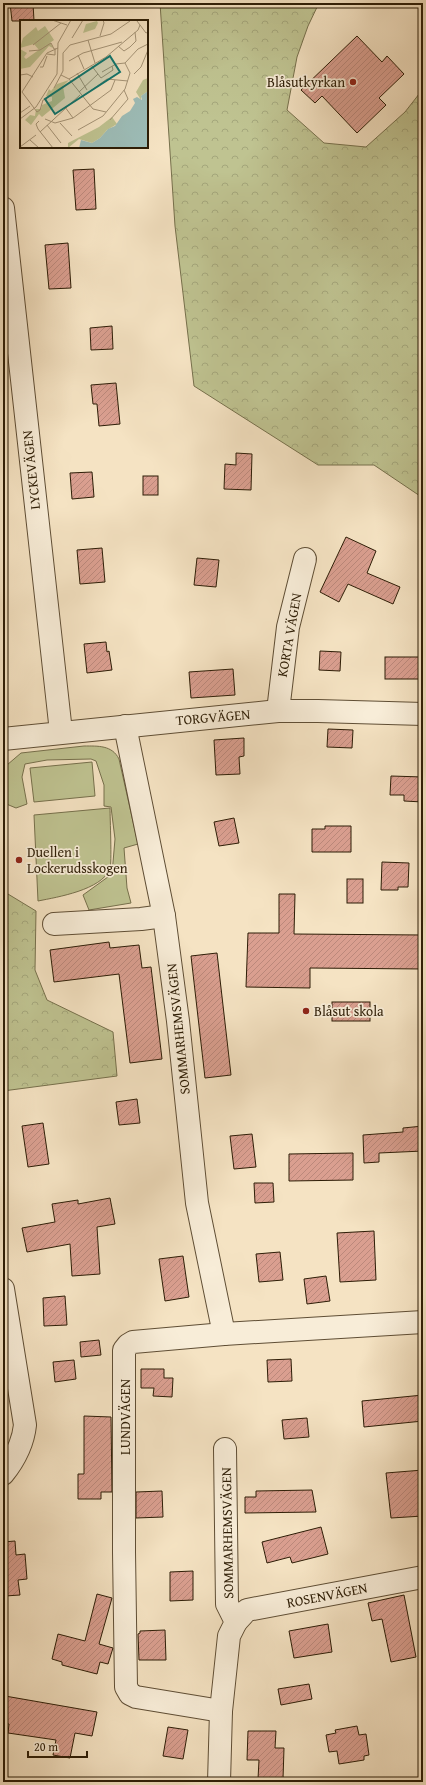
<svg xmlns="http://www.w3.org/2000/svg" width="426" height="1785" font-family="'Gentium Book Plus',serif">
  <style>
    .green { fill: #bfc391; stroke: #76704c }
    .forest { fill: url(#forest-crowns); stroke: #76704c }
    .building { fill: url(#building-hatch); stroke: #2d1d06 }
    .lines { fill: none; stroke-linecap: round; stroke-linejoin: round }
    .minor-casing { stroke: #5f4e35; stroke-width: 24 }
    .minor { stroke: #f8edd8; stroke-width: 22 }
    .poi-dot { fill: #8f2418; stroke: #f8edd8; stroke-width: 1.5 }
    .labels { text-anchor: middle; stroke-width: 3.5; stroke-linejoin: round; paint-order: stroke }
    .poi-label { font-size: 14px; fill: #2d1d06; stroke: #f8edd8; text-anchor: start }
    .street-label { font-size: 14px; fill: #2d1d06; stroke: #f8edd8 }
    .inset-road { fill: none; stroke: #a59477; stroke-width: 1 }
    .view { fill: #0f766e; fill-opacity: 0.15; stroke: #0f766e; stroke-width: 2 }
    .inset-edge { fill: none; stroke: #2d1d06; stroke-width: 2 }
  </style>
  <defs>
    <pattern id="forest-crowns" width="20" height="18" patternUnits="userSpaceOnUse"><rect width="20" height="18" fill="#bfc391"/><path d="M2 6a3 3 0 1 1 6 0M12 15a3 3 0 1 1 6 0" fill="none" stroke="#a4a77c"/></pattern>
    <pattern id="building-hatch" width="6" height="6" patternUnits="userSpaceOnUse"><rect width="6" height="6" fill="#da9f90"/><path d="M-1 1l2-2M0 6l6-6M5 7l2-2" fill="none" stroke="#bb887b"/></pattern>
  </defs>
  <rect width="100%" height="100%" fill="#f5e3c3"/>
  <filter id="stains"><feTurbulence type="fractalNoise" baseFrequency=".005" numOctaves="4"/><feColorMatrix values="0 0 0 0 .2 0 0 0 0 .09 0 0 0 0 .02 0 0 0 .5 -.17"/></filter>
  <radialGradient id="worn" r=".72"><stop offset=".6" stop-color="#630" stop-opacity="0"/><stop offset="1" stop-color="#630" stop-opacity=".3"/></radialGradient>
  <g class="green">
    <path d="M84 746C98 746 112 745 119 759L138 844 124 848 127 888 131 903 89 910 83 895 112 874 115 839 111 807 104 806V785L96 761 91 759 47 760 25 764 22 777 27 804 16 808 4 803 7 765 21 753Z"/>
    <polygon points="92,762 95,796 34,802 30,768"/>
    <path d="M110 808C110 818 112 863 110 869 101 890 58 897 38 901L34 815Z"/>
  </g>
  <g class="forest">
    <polygon points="160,3 319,3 308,26 297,57 287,110 324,143 366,147 405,112 423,89 423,498 374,465 318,465 194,386 175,226"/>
    <polygon points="3,891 36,911 35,970 47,1000 113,1032 117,1076 3,1091"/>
  </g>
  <g class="building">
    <polygon points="10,3 33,3 34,21 12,21"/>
    <polygon points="357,36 382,62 387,56 404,74 379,98 386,105 357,133 322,96 315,103 301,90"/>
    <polygon points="94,169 96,209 76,210 73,170"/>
    <polygon points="68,243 71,288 49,289 45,245"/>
    <polygon points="112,326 113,349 91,350 90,328"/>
    <polygon points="116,383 120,424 99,426 97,404 93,404 91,385"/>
    <polygon points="236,453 252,454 251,490 224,489 225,464 236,465"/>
    <polygon points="92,472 94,497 72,499 70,473"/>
    <rect x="143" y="476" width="15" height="19"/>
    <polygon points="346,537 376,551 367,573 400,587 393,604 348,584 339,602 320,592"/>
    <polygon points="102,548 105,582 80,584 77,550"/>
    <polygon points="197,558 219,560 216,587 194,585"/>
    <polygon points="106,642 107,652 109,651 112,670 87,673 84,644"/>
    <polygon points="320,651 341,652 340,671 319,670"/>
    <rect x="385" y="657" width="38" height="22"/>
    <polygon points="233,669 235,695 191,698 189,672"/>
    <polygon points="328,729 353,730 352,748 327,747"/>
    <polygon points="244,738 244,756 239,757 240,774 216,775 214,740"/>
    <polygon points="391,776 423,777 423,802 404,801 404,795 390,795"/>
    <polygon points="234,818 239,843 219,846 214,822"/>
    <polygon points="325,826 351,826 351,852 312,852 312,829 325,829"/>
    <polygon points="382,862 409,863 408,887 398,887 398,890 381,890"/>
    <rect x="347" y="879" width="16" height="24"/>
    <polygon points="279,894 295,894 294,934 423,935 423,969 310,968 310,988 246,987 248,933 279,933"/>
    <polygon points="109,942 110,948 139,945 142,968 151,967 162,1059 130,1063 119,974 54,982 50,950"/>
    <polygon points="217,953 231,1075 205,1078 191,956"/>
    <rect x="332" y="1002" width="38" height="19"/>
    <polygon points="137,1099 140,1123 119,1125 116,1102"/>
    <polygon points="43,1123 49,1164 28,1167 22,1126"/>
    <polygon points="423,1126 423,1151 379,1153 379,1162 364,1163 363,1135 403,1132 403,1128"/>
    <polygon points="252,1134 256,1167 234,1169 230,1136"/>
    <polygon points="353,1153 353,1180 289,1181 289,1154"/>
    <polygon points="254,1183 273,1183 274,1202 255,1203"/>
    <polygon points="110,1198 115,1224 97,1227 100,1274 72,1276 70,1244 27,1252 22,1228 55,1222 52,1204 78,1200 78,1204"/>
    <polygon points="374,1231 376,1280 340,1282 337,1233"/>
    <polygon points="280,1252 283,1280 259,1282 256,1254"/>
    <polygon points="183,1256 189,1297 165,1301 159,1259"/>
    <polygon points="326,1276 330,1301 307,1304 304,1279"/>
    <polygon points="65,1296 67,1325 44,1326 43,1298"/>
    <polygon points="99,1340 101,1355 81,1357 80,1342"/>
    <polygon points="291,1359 292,1381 268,1382 267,1360"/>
    <polygon points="74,1360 76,1379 55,1382 53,1362"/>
    <polygon points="141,1369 164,1369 164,1378 173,1378 172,1397 153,1396 154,1388 141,1388"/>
    <polygon points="423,1395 423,1421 364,1427 362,1401"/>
    <polygon points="84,1416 111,1417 112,1492 101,1492 101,1499 78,1499 78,1474 84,1474"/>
    <polygon points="307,1418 309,1437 284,1439 282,1420"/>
    <polygon points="423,1470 423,1516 391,1518 386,1473"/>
    <polygon points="312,1490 316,1512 245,1513 245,1497 256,1497 256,1491"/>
    <polygon points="162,1491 163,1517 136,1518 136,1492"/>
    <polygon points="321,1527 328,1554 292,1563 290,1557 267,1563 262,1542"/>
    <polygon points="15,1541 16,1555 25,1554 27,1579 18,1580 20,1595 5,1596 3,1542"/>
    <polygon points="193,1571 193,1600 170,1601 170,1572"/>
    <polygon points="97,1594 112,1598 99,1644 113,1648 108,1664 100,1662 97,1674 62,1665 62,1662 52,1659 58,1634 85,1641"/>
    <polygon points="404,1595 416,1657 391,1662 382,1619 372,1621 368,1603"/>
    <polygon points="328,1624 332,1652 294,1658 289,1631"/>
    <polygon points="165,1630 166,1660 139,1660 138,1634 140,1633 140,1631"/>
    <polygon points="309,1684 312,1699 281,1705 278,1689"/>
    <polygon points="5,1696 97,1712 92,1736 75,1733 70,1758 53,1755 56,1740 8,1733 9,1724 3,1723"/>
    <polygon points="357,1726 359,1735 366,1734 369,1755 364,1756 364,1760 339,1764 337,1751 329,1752 326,1735 336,1733 335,1730"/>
    <polygon points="168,1727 188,1730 183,1759 163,1756"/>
    <polygon points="248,1731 276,1731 275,1748 284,1748 283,1779 258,1779 259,1760 247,1760"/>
  </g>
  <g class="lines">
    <g class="minor-casing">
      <g id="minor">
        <polyline points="3,208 61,732"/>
        <polyline points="278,711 288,627 305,559"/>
        <polyline points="125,726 164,916 178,1021 197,1203 224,1334"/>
        <polyline points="3,739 278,711 318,711 423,714"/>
        <polyline points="54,924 141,919 164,916"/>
        <path d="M3 1289 25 1425C23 1444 15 1459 3 1474"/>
        <polyline points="236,1622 247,1610 423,1577"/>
        <polyline points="221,1711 136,1697 130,1694 126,1687 124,1552 124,1350 128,1345 133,1342 224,1334 423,1322"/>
        <polyline points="219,1782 221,1711 229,1636 236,1622 227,1604 225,1449"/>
      </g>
    </g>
    <use href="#minor" class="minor"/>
  </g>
  <g class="poi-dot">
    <circle cx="353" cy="82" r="4"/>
    <circle cx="19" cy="860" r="4"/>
    <circle cx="306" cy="1011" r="4"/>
  </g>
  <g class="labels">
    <g class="poi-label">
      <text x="345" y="87" text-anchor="end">Blåsutkyrkan</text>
      <text x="27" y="857">Duellen i<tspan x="27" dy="16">Lockerudsskogen</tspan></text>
      <text x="314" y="1016">Blåsut skola</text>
    </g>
    <g class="street-label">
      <text transform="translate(31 470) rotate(-96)" y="5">LYCKEVÄGEN</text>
      <text transform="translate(289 635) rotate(-80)" y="5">KORTA VÄGEN</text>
      <text transform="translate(213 717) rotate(-5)" y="5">TORGVÄGEN</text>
      <text transform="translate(178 1029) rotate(-96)" y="5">SOMMARHEMSVÄGEN</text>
      <text transform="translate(125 1417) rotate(-90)" y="5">LUNDVÄGEN</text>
      <text transform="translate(227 1533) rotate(-91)" y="5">SOMMARHEMSVÄGEN</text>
      <text transform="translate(327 1595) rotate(-11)" y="5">ROSENVÄGEN</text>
    </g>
  </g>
  <g transform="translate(20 20)">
    <rect width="128" height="128" fill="#f5e3c3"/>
    <path d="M77 1 78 3 75 9 63 13 66 4ZM30 22 33 28 29 26 10 47 0 49V29L7 33 4 37 6 39ZM49 60 43 66 45 78 22 97 19 94 11 105 5 100 10 95 15 96 16 89H21L22 85 32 81V77L26 76 29 69 31 71 37 64ZM92 97 97 104 87 110 80 118 72 123 59 119 48 128V123L79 107Z" fill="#bfc391"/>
    <path d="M128 58V71L121 76V80L116 72 123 60Z" fill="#bfc391"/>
    <path d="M25 6 34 20 19 30 14 24 0 28 3 18 16 7 18 11Z" fill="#bfc391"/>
    <path d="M128 71V128H59L61 120 72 123 80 118 88 109 95 106 102 96 110 91 115 83 113 79 117 77 122 80 121 76Z" fill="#9dbdb8"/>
    <path class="inset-road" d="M32 0 47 5M117 1 126 13 128 12M80 16 84 3 83 0M52 18 63 0M68 20 75 43M13 25 41 3M98 26 104 31 110 27 116 21 115 12M9 31 20 30 31 23 34 29M27 34 35 35V28M58 35 64 49M49 41 63 33 102 22M105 43 118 29 128 24M71 45 81 58 93 50 92 46M20 47H23L27 36M82 52 96 44 105 43M57 53 67 70M114 54 121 47 128 30M0 55 7 54 13 57M41 55 49 59 73 89 86 92M49 59 86 37 118 10 120 5M34 68 43 51V33L50 25 91 14 110 1M59 72 78 54M62 77 87 59 108 61M27 79 23 80 20 90 17 92 2 72 27 33 38 28M45 87 53 98M0 93 10 86M0 99 16 87 37 54 38 23 51 0M25 99 35 103 53 98 91 70 95 60M90 100 108 79 104 70M19 101 16 104 18 109 33 128M40 103 52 116M27 105 41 123M58 110 83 96 105 69 110 53 105 43M20 112 60 75M10 120 19 128M0 127 16 115"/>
    <path class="view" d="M90 36 100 52 35 94 25 79Z"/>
    <rect width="128" height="128" class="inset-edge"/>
  </g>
  <rect width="426" height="1785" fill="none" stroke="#f5e3c3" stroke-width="16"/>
  <rect x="4" y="4" width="418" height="1777" fill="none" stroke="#2d1d06" stroke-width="2"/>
  <rect x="8" y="8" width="410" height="1769" fill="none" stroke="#2d1d06"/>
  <path d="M28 1751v6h59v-6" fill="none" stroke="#2d1d06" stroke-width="2"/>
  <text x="34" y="1751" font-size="12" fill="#2d1d06" stroke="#f8edd8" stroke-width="3" paint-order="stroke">20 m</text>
  <rect width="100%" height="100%" filter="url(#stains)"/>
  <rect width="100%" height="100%" fill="url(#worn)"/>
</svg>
